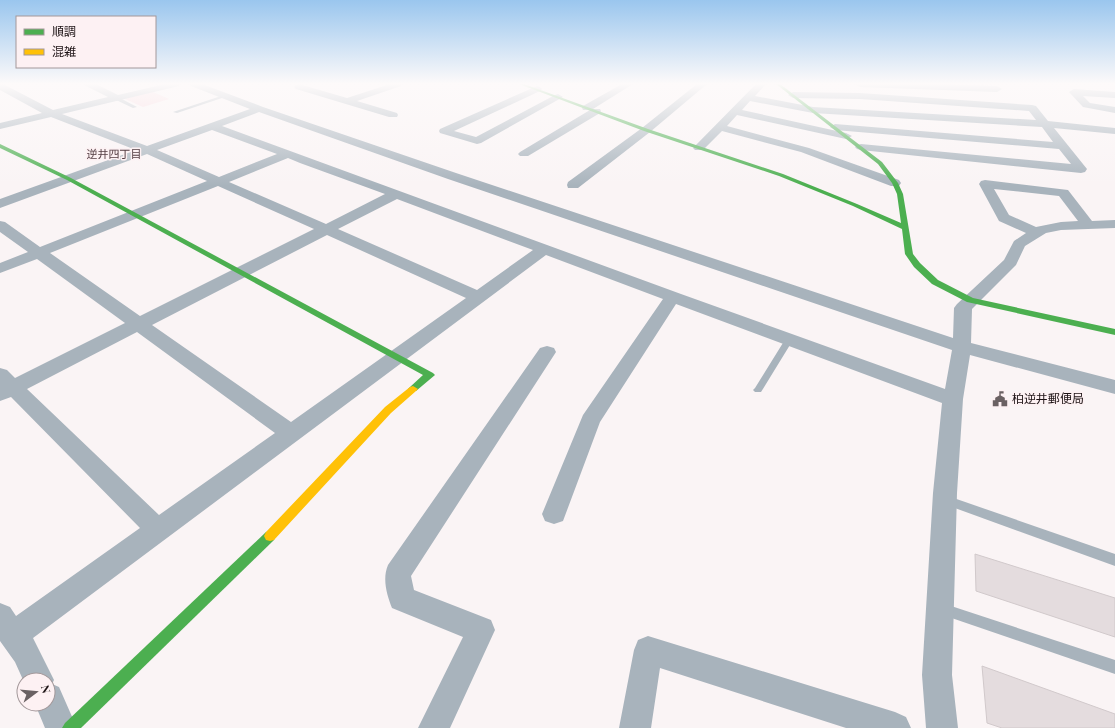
<svg xmlns="http://www.w3.org/2000/svg" width="1115" height="728" font-family="'Playfair Display','Noto Sans JP',serif">
  <style>
    .green { fill: #f8d2da }
    .building { fill: #e4dcde; stroke: #d1c9cb }
    .lines { fill: none; stroke-linecap: round; stroke-linejoin: round }
    .lane { fill: #a8b3bc; fill-rule: evenodd }
    .street { fill: #a8b3bc; fill-rule: evenodd }
    .fast { fill: #4caf50; fill-rule: evenodd }
    .slow { fill: #ffc107; fill-rule: evenodd }
    .labels { text-anchor: middle; stroke-width: 3; stroke-linejoin: round; paint-order: stroke }
    .far-neighbourhood-label { font-size: 11px; fill: #543e43; stroke: #fdf1f3 }
    .poi-label { font-size: 12px; fill: #1c1214; stroke: #fdf1f3; text-anchor: start }
  </style>
  <rect width="100%" height="100%" fill="#faf4f5"/>
  <polygon class="green" points="151,91 169,99 143,107 125,99"/>
  <g class="building">
    <polygon points="975,554 1115,598 1115,637 976,591"/>
    <polygon points="982,666 1115,714 1115,728 1002,728 987,723"/>
  </g>
  <g class="lines">
    <g class="lane">
      <polygon points="224,95 228,96 177,113 173,112"/>
      <polygon points="114,97 118,97 137,107 133,108 114,99"/>
      <polygon points="789,337 793,340 761,392 755,392 753,390 755,388 786,338"/>
      <polygon points="945,495 1115,554 1115,566 941,503 939,500 941,497"/>
      <polygon points="942,603 1115,660 1115,674 937,613 935,609 937,605"/>
    </g>
    <g class="street">
      <path d="M0 84H3L53 110 108 97 86 86 85 84H96L118 95 165 84H180L179 86 62 114 147 146 250 109 191 86 189 84H202L263 107 456 173 953 338 954 308 957 304 1004 260 1014 241 1026 233 999 221 979 184 981 181 985 180 1068 190 1092 221 1115 220V228L1061 230 1046 233 1025 246 1016 265 972 309 971 343 1115 380V394L970 355 963 399 957 493 952 675 958 728H926L922 675 933 493 942 403 676 304 600 422 563 521 554 524 545 521 542 514 583 415 663 299 546 255 33 638 54 680 52 684 59 687 77 728H45L35 704H48V680H24V682L15 662 0 641V603L10 607 16 616 140 528 11 397 0 401V368L7 370 15 378 125 323 37 259 0 273V263L28 252 0 232V221L5 222 40 247 207 181 147 154 0 208V199L136 150 51 117 0 129V123L42 113 0 90ZM259 112 448 179 952 350 945 389 681 294 222 126ZM212 130 277 154 219 177 157 150ZM288 158 300 163 385 194 326 224 229 182ZM218 186 314 229 140 316 50 253ZM994 189 1059 196 1078 221 1061 222 1036 227 1009 215ZM397 199 533 250 477 290 338 229ZM327 235 466 298 291 422 152 325ZM137 332 275 433 159 515 27 389Z"/>
      <polygon points="299,84 347,98 390,84 402,84 401,86 357,101 397,113 398,115 397,117 389,117 296,89 294,87 296,85"/>
      <polygon points="622,84 633,84 593,109 600,109 601,111 600,113 528,156 520,156 518,154 520,152 590,110 583,110 582,108 583,106"/>
      <polygon points="697,84 707,84 650,132 578,188 568,188 567,185 568,182 642,128"/>
      <polygon points="756,84 766,84 755,96 813,107 1036,120 1029,111 860,99 793,98 788,95 793,92 860,93 1032,105 1036,106 1048,121 1115,128 1115,134 1054,128 1087,169 1085,172 1081,173 861,150 857,149 855,147 857,145 861,144 1071,164 1059,149 835,130 830,127 835,124 1053,142 1042,127 813,113 750,101 742,110 846,133 852,136 846,139 737,115 727,126 809,148 899,180 901,183 899,186 891,186 801,152 722,131 703,150 695,150 693,148 695,146"/>
      <polygon points="855,84 929,84 997,86 1002,89 997,92 860,87"/>
      <polygon points="537,86 540,87 542,89 540,91 454,131 476,137 555,95 558,94 563,97 481,143 477,144 440,133 439,131 440,129"/>
      <polygon points="1074,89 1115,92 1115,98 1083,96 1090,103 1115,107 1115,113 1083,107 1069,92"/>
      <path d="M547 346 554 348 556 352 411 576 414 590 491 620 495 630 450 728H418L463 637 392 608C387 595 382 579 388 565L540 348Z"/>
      <polygon points="648,636 895,712 906,717 911,728 846,728 660,668 651,728 619,728 634,650 638,640"/>
    </g>
    <g class="fast">
      <polygon points="519,84 524,84 648,129 783,174 857,204 901,223 897,194 892,183 878,164 776,84 780,84 882,162 898,183 903,194 913,254 920,263 938,280 973,298 1115,329 1115,335 967,302 932,284 914,267 905,254 902,229 853,206 779,176 644,131"/>
      <polygon points="0,144 71,178 433,373 435,375 416,391 410,391 408,389 410,387 423,375 67,180 0,148"/>
      <polygon points="270,531 274,532 276,536 274,540 81,728 62,728 65,723 266,532"/>
    </g>
    <polygon class="slow" points="413,386 418,389 416,391 391,413 274,540 270,541 266,540 264,536 266,532 385,407 410,387"/>
  </g>
  <linearGradient id="sky" x2="0" y2="1"><stop stop-color="#9ac6ee"/><stop offset="0.45" stop-color="#fdfafa"/><stop offset="1" stop-color="#fdfafa" stop-opacity="0"/></linearGradient>
  <rect width="1115" height="186" fill="url(#sky)"/>
  <defs>
    <g id="civic-bare" transform="scale(1.2)"><path d="M-.6-6.5H3V-4.5H.6V-3L4-1V1h2V6H-6V1h2V-1L-.6-3ZM-1.2 2.5V6h2.4V2.5Z" fill="#6a6163" stroke="#fdf1f3" stroke-width="2.5" paint-order="stroke"/></g>
  </defs>
  <g fill-rule="evenodd">
    <use href="#civic-bare" x="1000" y="399"/>
  </g>
  <g class="labels">
    <g class="far-neighbourhood-label">
      <text x="114" y="158">逆井四丁目</text>
    </g>
    <g class="poi-label">
      <text x="1012" y="403">柏逆井郵便局</text>
    </g>
  </g>
  <rect x="16" y="16" width="140" height="52" fill="#fdf1f3" stroke="#a3989a"/>
  <rect x="24" y="29" width="20" height="6" fill="#4caf50" stroke="#a3989a"/>
  <text x="52" y="36" font-size="12" fill="#1c1214">順調</text>
  <rect x="24" y="49" width="20" height="6" fill="#ffc107" stroke="#a3989a"/>
  <text x="52" y="56" font-size="12" fill="#1c1214">混雑</text>
  <g transform="translate(36 692) rotate(74)"><circle r="19" fill="#fdf1f3" stroke="#a3989a"/>
  <path d="M0-3L7 15L0 10L-7 15Z" fill="#6a6163"/>
  <text y="-6" font-size="11" font-weight="bold" text-anchor="middle" fill="#1c1214">N</text>
  </g>
</svg>
